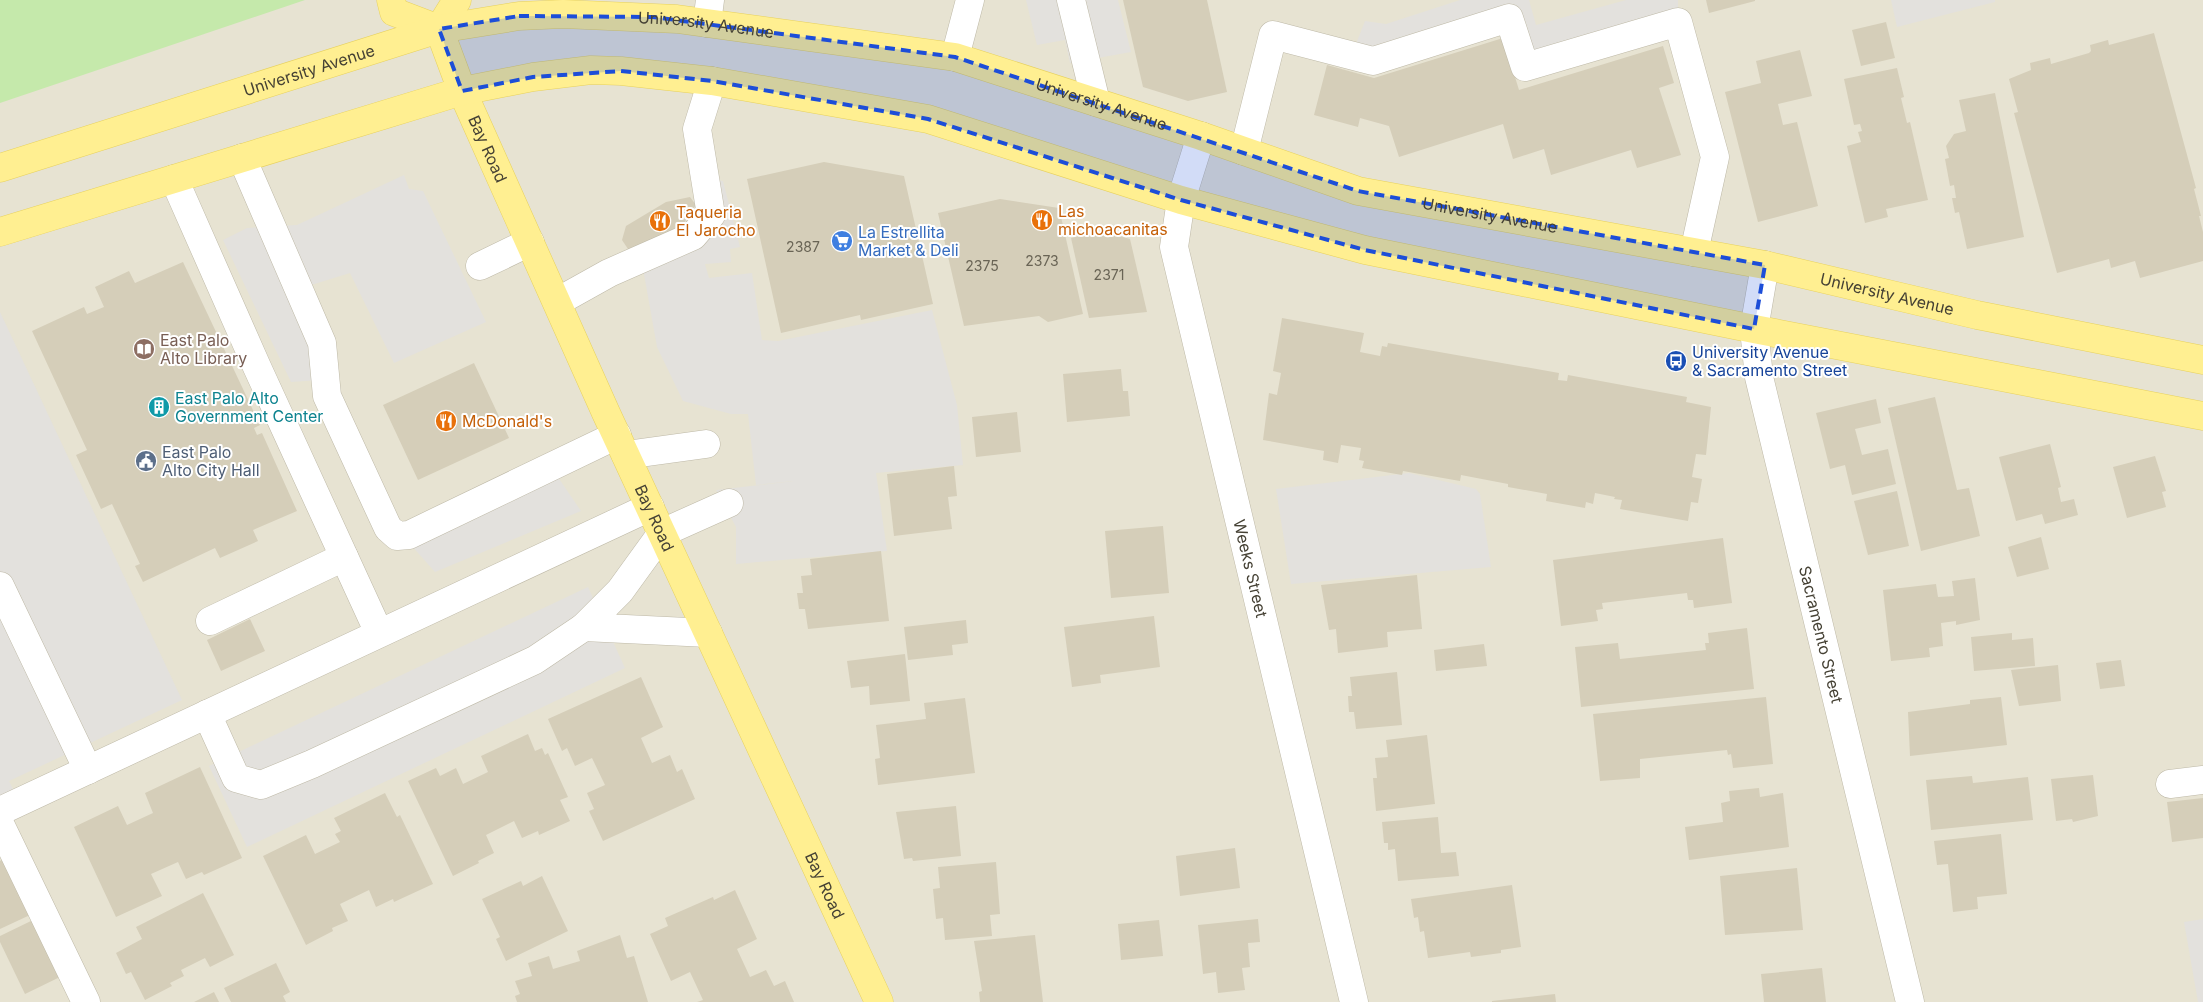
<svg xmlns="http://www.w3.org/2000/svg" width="2203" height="1002" font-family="Inter,sans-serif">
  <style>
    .residential { fill: #e7e3d2 }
    .green { fill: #c5e9ab }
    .parking { fill: #e3e1dd }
    .building { fill: #d5ceb9 }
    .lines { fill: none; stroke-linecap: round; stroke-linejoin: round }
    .minor-casing { stroke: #beb9a7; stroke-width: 29 }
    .major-casing { stroke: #e7d15e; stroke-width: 29 }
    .minor { stroke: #fff; stroke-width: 28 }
    .major { stroke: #ffef91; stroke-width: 28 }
    .marked { fill: #1d4ed8; fill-opacity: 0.2; stroke: #1d4ed8; stroke-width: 4; stroke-dasharray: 10 6; stroke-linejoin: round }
    .labels { text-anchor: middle; stroke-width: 4; stroke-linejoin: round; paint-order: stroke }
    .number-label { font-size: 14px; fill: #696455 }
    .street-label { font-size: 16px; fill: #454134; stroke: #fff }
    .food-label { font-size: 16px; fill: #c56008; stroke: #fff; text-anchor: start }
    .shop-label { font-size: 16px; fill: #366cbe; stroke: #fff; text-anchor: start }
    .education-label { font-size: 16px; fill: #785e54; stroke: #fff; text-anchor: start }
    .transit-label { font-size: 16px; fill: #164399; stroke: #fff; text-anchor: start }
    .culture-label { font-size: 16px; fill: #0d838f; stroke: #fff; text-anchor: start }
    .service-label { font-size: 16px; fill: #4e5e75; stroke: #fff; text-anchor: start }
  </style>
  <rect width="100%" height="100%" fill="#f3f0e4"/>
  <rect class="residential" x="0" y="0" width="2203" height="1002"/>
  <polygon class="green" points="0,0 305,0 0,103"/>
  <g class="parking">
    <polygon points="1026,0 1118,0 1131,52 1070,63 1065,40 1037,45"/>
    <polygon points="1460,0 1529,0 1536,25 1626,0 1678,0 1678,22 1525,67 1509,18 1383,58 1354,49 1365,21 1386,24"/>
    <polygon points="1891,0 1995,0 1995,2 1897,27"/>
    <polygon points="404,175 409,189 423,191 486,322 394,363 350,273 308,286 335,379 291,382 223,240 247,228 297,225"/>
    <polygon points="708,178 723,181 740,247 730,249 731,262 705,264 709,278 752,273 762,340 778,341 932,310 957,405 963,465 876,473 887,551 736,564 736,527 716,490 794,481 756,485 748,414 731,414 683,401 657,347 642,263 694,241"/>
    <polygon points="0,312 182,700 9,781 20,803 0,812"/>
    <polygon points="551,467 581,511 435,572 403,536"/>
    <polygon points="1409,473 1476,489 1480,494 1491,567 1291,584 1276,489"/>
    <polygon points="588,587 625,668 247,847 209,766"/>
    <polygon points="2203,919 2203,1002 2198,1002 2184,922"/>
  </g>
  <g class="building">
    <polygon points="1123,0 1207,0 1227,92 1188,101 1143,87"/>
    <polygon points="1706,0 1755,0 1755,1 1709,13"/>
    <polygon points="1886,22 1895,58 1861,66 1852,30"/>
    <polygon points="2154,33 2196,188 2194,189 2201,216 2199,216 2203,232 2203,261 2140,278 2135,261 2111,268 2109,259 2057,273 2014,113 2018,112 2009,79 2031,70 2030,63 2050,58 2051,64 2089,53 2091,51 2090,45 2108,40 2109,45"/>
    <polygon points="1503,38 1519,90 1663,46 1674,83 1659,88 1681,155 1637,168 1631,150 1551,175 1544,149 1513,159 1503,124 1399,157 1389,126 1360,118 1358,127 1314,115 1327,65 1374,78"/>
    <polygon points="1800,50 1812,96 1778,104 1783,125 1797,122 1818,206 1758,222 1725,92 1761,83 1756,61"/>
    <polygon points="1897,68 1904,97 1901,98 1907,123 1910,122 1928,200 1886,209 1888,217 1865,223 1847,146 1861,142 1858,132 1862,131 1860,124 1854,125 1844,79"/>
    <polygon points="1995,93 2024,237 1967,249 1959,212 1955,213 1952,198 1956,198 1954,185 1950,186 1945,159 1949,158 1946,146 1954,134 1966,131 1959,100"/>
    <polygon points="824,162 904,176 933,304 861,320 860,315 781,333 747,179"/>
    <polygon points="690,197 696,205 682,226 641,252 628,249 622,240 626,226 666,202"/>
    <polygon points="1000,199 1059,208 1083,314 1048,322 1039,316 964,326 938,213"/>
    <polygon points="1103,231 1130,239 1147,312 1089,318 1071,238"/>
    <polygon points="183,262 260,425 254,428 257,435 262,433 297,511 253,530 258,541 220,558 215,548 143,582 135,566 140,564 112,504 101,509 76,455 87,450 32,331 84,307 87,314 104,307 95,287 129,271 135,283"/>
    <polygon points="1282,318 1364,333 1360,352 1380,356 1382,346 1387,347 1388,343 1559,373 1558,380 1567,381 1568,375 1687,397 1686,402 1711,407 1706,455 1696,454 1692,477 1702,479 1698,503 1691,502 1688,521 1620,509 1622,500 1614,499 1615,497 1595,493 1593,504 1586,502 1585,508 1546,501 1547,494 1508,487 1508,484 1461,475 1460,481 1403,471 1402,475 1362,468 1364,461 1359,460 1361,448 1341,445 1338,463 1323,460 1324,451 1263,440 1269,393 1277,395 1281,373 1273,371"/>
    <polygon points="474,363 509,438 418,480 383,405"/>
    <polygon points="1121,369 1123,391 1128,391 1130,416 1067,422 1063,374"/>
    <polygon points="1935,397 1957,490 1969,488 1980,536 1921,551 1888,408"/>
    <polygon points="1876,399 1881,423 1855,429 1862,455 1888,449 1896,484 1852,495 1845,465 1830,469 1816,413"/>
    <polygon points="1017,412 1021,452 976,457 972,417"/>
    <polygon points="2050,444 2061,487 2058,488 2061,502 2074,499 2078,515 2045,524 2042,514 2016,521 1999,457"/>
    <polygon points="2155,456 2166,491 2162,492 2166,507 2127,518 2113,467"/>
    <polygon points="954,466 957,496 948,497 952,529 894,536 887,474"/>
    <polygon points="1897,491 1909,546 1868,555 1854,501"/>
    <polygon points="1163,526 1169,593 1111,598 1105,531"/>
    <polygon points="2041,537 2049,569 2017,577 2008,547"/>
    <polygon points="1723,538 1732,603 1694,608 1693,600 1688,600 1687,593 1602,603 1603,609 1596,610 1598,621 1561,626 1553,560"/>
    <polygon points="881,551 889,621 808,629 805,609 799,609 797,593 803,593 801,576 812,575 810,559"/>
    <polygon points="1417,575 1422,629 1387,632 1388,647 1338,653 1336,629 1329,630 1321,585"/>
    <polygon points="1975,578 1980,620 1956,625 1956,621 1941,623 1943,646 1929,648 1930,657 1891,661 1883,590 1936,584 1938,597 1954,596 1952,581"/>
    <polygon points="1154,616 1160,667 1100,675 1101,683 1072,687 1064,627"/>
    <polygon points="250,619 265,651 221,671 207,640"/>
    <polygon points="966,620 968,643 952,645 953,655 908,660 904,627"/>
    <polygon points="1747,628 1754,689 1581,707 1575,647 1618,643 1620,659 1706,650 1705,643 1709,643 1708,633"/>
    <polygon points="2012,633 2012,640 2033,638 2035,666 1974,671 1971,637"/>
    <polygon points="1484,644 1487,666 1436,671 1434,650"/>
    <polygon points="905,654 910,701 870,705 869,686 851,688 847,661"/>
    <polygon points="2121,660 2125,686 2100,689 2096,663"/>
    <polygon points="2058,665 2061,701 2019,706 2011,670"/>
    <polygon points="1397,672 1402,725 1356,729 1354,712 1349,712 1348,696 1352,696 1350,677"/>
    <polygon points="641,677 663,727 641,738 652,763 670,755 677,772 682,769 695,799 603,841 589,811 594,809 587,793 605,785 592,758 575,766 567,748 562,751 548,719"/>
    <polygon points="1766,697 1773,764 1733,768 1731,754 1728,755 1727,750 1640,759 1640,778 1600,781 1593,714"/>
    <polygon points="2001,697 2007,745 1910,756 1908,712 1970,704 1970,700"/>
    <polygon points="965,698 975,773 878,785 875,759 880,758 876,725 926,719 924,703"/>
    <polygon points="528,734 535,751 542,748 545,755 548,753 568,797 560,800 570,821 539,835 538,831 522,838 514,821 486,835 494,853 478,861 479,863 453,876 408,781 436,768 440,776 456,768 463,784 488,772 481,756"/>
    <polygon points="1427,735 1435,804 1376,811 1373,778 1377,778 1375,758 1388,757 1386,740"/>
    <polygon points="200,767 242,858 204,875 202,872 186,879 178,862 151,874 162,896 116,917 74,827 118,806 127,825 153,813 145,793"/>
    <polygon points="2093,775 2098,816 2073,822 2072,819 2056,821 2051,779"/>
    <polygon points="1972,776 1973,783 2028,777 2033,820 1931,830 1926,780"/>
    <polygon points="1759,788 1760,797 1783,793 1789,847 1689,860 1685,827 1723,822 1721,803 1730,801 1729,791"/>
    <polygon points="385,793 397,817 400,815 433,884 394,902 393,899 376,907 369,890 340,904 348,921 332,928 333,931 306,945 263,856 306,835 315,854 340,842 335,834 341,831 334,818"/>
    <polygon points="2203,798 2203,838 2172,842 2167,802"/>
    <polygon points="956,806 961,856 913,861 912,858 904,859 896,812"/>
    <polygon points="1438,817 1441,853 1456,852 1459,876 1398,881 1395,849 1388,850 1388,843 1384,843 1382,822"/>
    <polygon points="2001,834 2007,894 1977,897 1978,909 1953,912 1948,864 1937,865 1934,841"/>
    <polygon points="1235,848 1240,888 1180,896 1176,856"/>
    <polygon points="4,859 30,915 0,929 0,861"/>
    <polygon points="996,862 1000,914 990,915 992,936 945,940 943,918 936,919 933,889 940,888 938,867"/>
    <polygon points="1797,868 1803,930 1725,935 1720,876"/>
    <polygon points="542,876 568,931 506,961 496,939 500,937 482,899 521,881 523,886"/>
    <polygon points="1512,885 1521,947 1501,950 1501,953 1471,957 1470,952 1428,958 1424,931 1420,932 1418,917 1414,918 1411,899"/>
    <polygon points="735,890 757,939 737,949 750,977 766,970 774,986 785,981 794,1002 697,1002 703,1000 690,972 671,981 650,934 668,926 665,918 713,897 714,900"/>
    <polygon points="203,893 234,955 210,967 205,958 181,970 184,976 170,983 172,986 145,1000 131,972 126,974 116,953 142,939 136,927"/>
    <polygon points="1258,919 1260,942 1248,943 1250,967 1242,968 1245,990 1218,993 1216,972 1203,974 1198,925"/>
    <polygon points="33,920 60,977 25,994 0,942 0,936"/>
    <polygon points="1159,920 1163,956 1121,960 1118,924"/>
    <polygon points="620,935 627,958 634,956 648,1002 517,1002 515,996 520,994 515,981 532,976 528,963 549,956 553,969 580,961 577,951"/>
    <polygon points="1035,935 1043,1002 980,1002 979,992 982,991 974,941"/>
    <polygon points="276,963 290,992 283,996 286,1002 231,1002 224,988"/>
    <polygon points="1822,968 1826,1002 1764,1002 1761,974"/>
    <polygon points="214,992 219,1002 194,1002"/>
    <polygon points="1555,994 1556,1002 1492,1002 1492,1001"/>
  </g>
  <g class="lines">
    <g class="minor-casing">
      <g id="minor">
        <polyline points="1071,0 1096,102"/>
        <polyline points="707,23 710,0"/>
        <polyline points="955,57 970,0"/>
        <path id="s1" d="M1201 136 1181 200 1174 247 1354 1002"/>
        <polyline points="1244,151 1273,35 1373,61 1509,18 1525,67 1678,22 1715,157 1694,252"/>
        <polyline points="242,158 322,343 327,396 388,528 397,536 409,535 617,435"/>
        <polyline points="174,179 257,367 379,633"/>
        <path id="s2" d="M1765 265 1754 329 1759 377 1910 1002"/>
        <polyline points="480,266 530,242"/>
        <polyline points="557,302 609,273 693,236 711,215 697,129 712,81"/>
        <polyline points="626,455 706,444"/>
        <polyline points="0,586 88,770"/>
        <polyline points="210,621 344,557"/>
        <polyline points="708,633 584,627 620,591 662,533 729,503"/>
        <polyline points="207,714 236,778 261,785 312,764 535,660 584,627"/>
        <polyline points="2170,784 2203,780"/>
        <polyline points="0,811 650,507"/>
        <polyline points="0,824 86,1002"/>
      </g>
    </g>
    <g class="major-casing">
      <g id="major">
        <path id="s3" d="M391 0 394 12 439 29 462 91 606 413 879 1002"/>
        <polyline points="439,29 457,0"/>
        <path id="s4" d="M0 168 439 29 519 16 563 14 677 19 955 57 1201 136 1358 191 1765 265 1977 315 2203 360"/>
        <polyline points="0,232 462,91 533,77 591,70 621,71 712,81 928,119 1181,200 1365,250 1754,329 2203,416"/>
      </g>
    </g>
    <use href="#minor" class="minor"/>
    <use href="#major" class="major"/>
  </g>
  <path class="marked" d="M519 16 653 17 955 57 1358 191 1765 265 1754 329 1365 250 1181 200 928 119 712 81 621 71 533 77 462 91 439 29Z"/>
  <defs>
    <g id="restaurant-disc" transform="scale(1.125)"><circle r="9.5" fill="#e8710a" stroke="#fff"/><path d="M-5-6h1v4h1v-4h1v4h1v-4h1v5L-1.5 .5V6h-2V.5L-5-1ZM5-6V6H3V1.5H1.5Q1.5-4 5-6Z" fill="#fff"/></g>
    <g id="supermarket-disc" transform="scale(1.125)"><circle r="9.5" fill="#3f7fe0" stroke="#fff"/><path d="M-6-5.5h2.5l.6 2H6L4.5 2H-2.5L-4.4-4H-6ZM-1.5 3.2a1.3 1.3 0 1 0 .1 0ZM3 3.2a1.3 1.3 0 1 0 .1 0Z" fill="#fff"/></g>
    <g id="library-disc" transform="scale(1.125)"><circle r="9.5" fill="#8d6e63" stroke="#fff"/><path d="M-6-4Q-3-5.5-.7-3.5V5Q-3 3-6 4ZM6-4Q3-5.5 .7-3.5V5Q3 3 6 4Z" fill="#fff"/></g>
    <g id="bus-disc" transform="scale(1.125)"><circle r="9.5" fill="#1a4fb4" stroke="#fff"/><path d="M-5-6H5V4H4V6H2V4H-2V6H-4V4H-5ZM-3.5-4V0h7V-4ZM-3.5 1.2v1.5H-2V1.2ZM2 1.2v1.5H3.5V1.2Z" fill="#fff"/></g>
    <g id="building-disc" transform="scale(1.125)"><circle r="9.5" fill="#0f9aa8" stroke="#fff"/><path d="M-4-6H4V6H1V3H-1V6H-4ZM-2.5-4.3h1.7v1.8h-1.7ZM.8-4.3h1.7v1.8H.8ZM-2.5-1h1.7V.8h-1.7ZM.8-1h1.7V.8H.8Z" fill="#fff"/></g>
    <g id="civic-disc" transform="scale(1.125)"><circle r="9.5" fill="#5c6f8a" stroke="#fff"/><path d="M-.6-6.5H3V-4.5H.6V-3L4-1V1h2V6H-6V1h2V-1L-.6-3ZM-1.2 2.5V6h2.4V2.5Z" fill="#fff"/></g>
  </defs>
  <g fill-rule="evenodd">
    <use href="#restaurant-disc" x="1042" y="220"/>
    <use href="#restaurant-disc" x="660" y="221"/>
    <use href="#supermarket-disc" x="842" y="241"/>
    <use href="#library-disc" x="144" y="349"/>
    <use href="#bus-disc" x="1676" y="361"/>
    <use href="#building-disc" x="159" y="407"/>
    <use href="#restaurant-disc" x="446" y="421"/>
    <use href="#civic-disc" x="146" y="461"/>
  </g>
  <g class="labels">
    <g class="number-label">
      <text x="803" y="252">2387</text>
      <text x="1042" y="266">2373</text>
      <text x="982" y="271">2375</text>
      <text x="1109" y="280">2371</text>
    </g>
    <g class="street-label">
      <text dy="6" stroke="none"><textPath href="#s4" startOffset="729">University Avenue</textPath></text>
      <text dy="6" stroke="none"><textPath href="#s4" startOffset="324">University Avenue</textPath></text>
      <text dy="6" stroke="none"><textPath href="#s4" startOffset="1134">University Avenue</textPath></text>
      <text dy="6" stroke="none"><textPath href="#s3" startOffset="190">Bay Road</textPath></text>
      <text dy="6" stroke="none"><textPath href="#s4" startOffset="1539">University Avenue</textPath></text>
      <text dy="6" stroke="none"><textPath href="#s4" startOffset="1944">University Avenue</textPath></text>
      <text dy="6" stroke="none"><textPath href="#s3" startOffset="595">Bay Road</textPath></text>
      <text dy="6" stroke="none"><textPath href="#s1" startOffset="445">Weeks Street</textPath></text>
      <text dy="6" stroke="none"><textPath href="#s2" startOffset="378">Sacramento Street</textPath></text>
      <text dy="6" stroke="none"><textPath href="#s3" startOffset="1000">Bay Road</textPath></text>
    </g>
    <g class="food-label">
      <text x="1058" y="217">Las<tspan x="1058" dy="18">michoacanitas</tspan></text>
      <text x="676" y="218">Taqueria<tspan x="676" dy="18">El Jarocho</tspan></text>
      <text x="462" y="427">McDonald's</text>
    </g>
    <g class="shop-label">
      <text x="858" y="238">La Estrellita<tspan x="858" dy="18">Market &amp; Deli</tspan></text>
    </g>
    <g class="education-label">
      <text x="160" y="346">East Palo<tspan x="160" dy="18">Alto Library</tspan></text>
    </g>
    <g class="transit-label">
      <text x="1692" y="358">University Avenue<tspan x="1692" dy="18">&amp; Sacramento Street</tspan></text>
    </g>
    <g class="culture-label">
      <text x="175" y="404">East Palo Alto<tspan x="175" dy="18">Government Center</tspan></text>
    </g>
    <g class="service-label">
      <text x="162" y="458">East Palo<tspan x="162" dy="18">Alto City Hall</tspan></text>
    </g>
  </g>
</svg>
